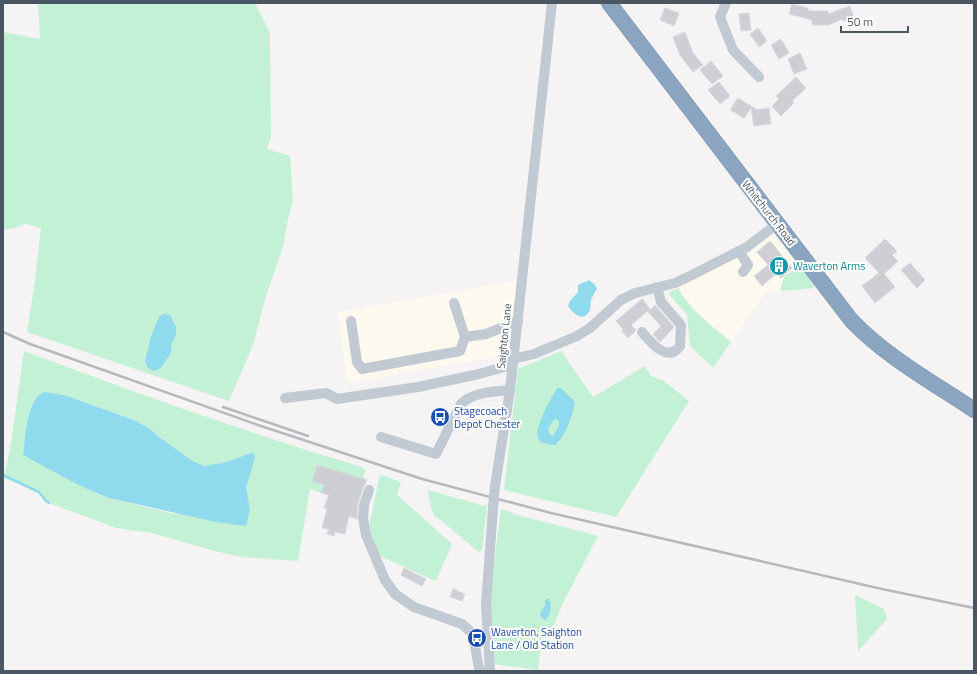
<svg xmlns="http://www.w3.org/2000/svg" width="977" height="674" font-family="'Titillium Web',sans-serif">
  <style>
    .commercial { fill: #fdf9ef }
    .green { fill: #c3f1d5; fill-rule: evenodd }
    .water { fill: #90daee; fill-rule: evenodd }
    .lines { fill: none; stroke-linecap: round; stroke-linejoin: round }
    .stream { stroke: #90daee; stroke-width: 2.5 }
    .building { fill: #cdcfd5; stroke: #d7d9de }
    .highway-casing { stroke: #7690ad; stroke-width: 16 }
    .minor { stroke: #c1cad2; stroke-width: 10 }
    .highway { stroke: #8ba5c1; stroke-width: 15 }
    .rail { stroke: #b5b8bd; stroke-width: 2.5 }
    .minor-bridge { stroke: #c1cad2; stroke-width: 10 }
    .labels { text-anchor: middle; stroke-width: 4; stroke-linejoin: round; paint-order: stroke }
    .street-label { font-size: 11px; fill: #4a5661; stroke: #fff }
    .culture-label { font-size: 11px; fill: #0d838f; stroke: #fff; text-anchor: start }
    .transit-label { font-size: 11px; fill: #164399; stroke: #fff; text-anchor: start }
  </style>
  <rect width="100%" height="100%" fill="#f5f3f3"/>
  <g class="commercial">
    <polygon points="775,232 800,265 784,277 780,291 765,293 713,368 690,346 687,315 668,293 737,256 769,234"/>
    <polygon points="522,280 514,354 348,383 337,312"/>
  </g>
  <g class="green">
    <path d="M38 3H255L270 33 271 137 267 149 290 156 293 201 288 219 283 246 266 296 253 345 229 401 27 332 35 281 41 228 26 224 15 228 3 230V32L40 39ZM159 317 173 319 176 326V335L172 343 171 353 161 368 147 352 151 336Z"/>
    <polygon points="800,265 815,288 780,291 784,277"/>
    <path d="M678 288C690 310 711 325 731 342L713 368 690 346 687 315 668 293Z"/>
    <path d="M24 351C136 393 248 433 362 467L365 471 363 479 317 465 312 481 324 485 321 493 310 489 298 561 244 557 222 553 152 533 116 528 49 503 46 501 39 492 4 478 11 443ZM45 392 64 395 134 420 149 428 162 439 191 460 204 466 227 462 250 453 246 487 250 509 174 514 109 498 96 493 23 455 30 410 34 400Z"/>
    <polygon points="561,351 593,397 645,366 651,376 664,381 689,401 616,517 504,490 518,369"/>
    <polygon points="380,474 401,482 397,495 452,544 436,581 377,555 369,526"/>
    <polygon points="428,490 484,506 487,505 482,550 479,552 437,517 436,519 431,507"/>
    <polygon points="501,508 514,514 598,536 563,603 553,627 542,633 538,670 494,664 490,612 492,580"/>
    <polygon points="855,595 884,609 887,619 858,651"/>
  </g>
  <g class="water">
    <path d="M589 280 595 285 597 289C595 292 592 297 591 300 590 304 591 307 590 310 584 323 573 314 568 306L570 301 578 292V285Z"/>
    <polygon points="164,314 170,315 176,326 176,335 172,343 171,353 161,368 154,371 148,368 145,362 151,336 159,317"/>
    <path d="M557 388H561L575 402C572 417 566 435 555 445 550 444 543 444 540 441 530 432 552 398 557 388ZM555 419 559 421V426L553 436C544 431 550 425 555 419Z"/>
    <path d="M45 392 64 395 134 420 149 428 162 439 191 460 204 466 227 462 250 453H254L255 458 246 487 250 509 246 526 216 522 109 498C79 487 51 470 23 455 26 438 26 397 45 392Z"/>
    <path d="M546 599H549C552 606 551 615 545 620L540 616 541 611 546 605 545 602Z"/>
  </g>
  <g class="lines">
    <polyline class="stream" points="3,475 39,492 46,501 49,503"/>
  </g>
  <g class="building">
    <polygon points="792,4 808,8 808,11 828,11 828,14 850,6 854,18 843,21 842,19 829,25 812,25 812,20 789,14"/>
    <polygon points="665,8 679,13 674,26 660,20"/>
    <polygon points="749,13 751,30 741,31 739,14"/>
    <polygon points="758,28 767,41 759,47 750,34"/>
    <polygon points="685,32 693,53 703,65 693,72 680,55 673,37"/>
    <polygon points="781,39 789,53 779,59 771,45"/>
    <polygon points="800,53 807,69 794,74 788,59"/>
    <polygon points="711,61 723,76 712,84 700,70"/>
    <polygon points="796,77 806,88 792,101 794,103 781,116 772,106 779,99 776,96"/>
    <polygon points="719,82 730,96 720,104 708,90"/>
    <polygon points="738,98 757,110 769,108 771,124 754,126 751,108 744,118 730,110"/>
    <polygon points="885,239 897,251 892,255 898,261 884,274 895,287 875,303 862,286 879,273 865,258"/>
    <polygon points="770,241 792,268 781,278 777,273 762,286 754,276 768,265 757,252"/>
    <polygon points="910,263 925,280 917,288 901,270"/>
    <polygon points="642,299 650,309 631,325 636,330 628,338 622,331 623,329 616,321"/>
    <polygon points="655,305 674,327 660,342 653,334 661,326 648,312"/>
    <polygon points="317,465 367,480 363,488 358,503 357,519 349,516 345,534 335,532 334,536 327,534 329,529 322,528 327,509 324,508 329,495 321,493 324,485 312,481"/>
    <polygon points="404,568 426,579 422,586 401,575"/>
    <polygon points="453,589 465,594 462,601 450,597"/>
  </g>
  <g class="lines">
    <g class="highway-casing">
      <path id="highway" d="M609 3 851 320C885 356 932 382 974 410"/>
    </g>
    <g class="minor">
      <polyline points="726,3 720,17 733,50 759,77"/>
      <polyline points="739,251 748,265 743,272"/>
      <polyline points="454,303 465,337 486,334 518,321"/>
      <polyline points="351,321 357,362 362,369 460,351 465,337"/>
      <path d="M642 332C650 341 667 364 680 346L681 325 661 302 657 287"/>
      <polyline points="285,398 326,393 337,399 418,387 479,374 504,367 513,359 534,354 577,336 590,328 621,300 635,293 675,283 692,275 747,247 777,224"/>
      <path d="M381 437 436 454 461 404C473 392 493 392 510 390"/>
      <polyline points="495,486 510,390 552,3"/>
      <polyline points="369,490 364,505 363,518 366,535 385,580 395,594 414,607 462,624 473,634 479,669 482,671"/>
      <polyline points="490,671 486,605 493,508"/>
    </g>
    <use href="#highway" class="highway"/>
    <g class="rail">
      <polyline points="3,332 30,344 261,426 422,479 551,513 882,589 974,608"/>
      <polyline points="223,407 308,436"/>
    </g>
    <polyline class="minor-bridge" points="493,508 495,486"/>
  </g>
  <defs>
    <g id="building-disc" transform="scale(1)"><circle r="9.5" fill="#0f9aa8" stroke="#fff"/><path d="M-4-6H4V6H1V3H-1V6H-4ZM-2.5-4.3h1.7v1.8h-1.7ZM.8-4.3h1.7v1.8H.8ZM-2.5-1h1.7V.8h-1.7ZM.8-1h1.7V.8H.8Z" fill="#fff"/></g>
    <g id="bus-disc" transform="scale(1)"><circle r="9.5" fill="#1a4fb4" stroke="#fff"/><path d="M-5-6H5V4H4V6H2V4H-2V6H-4V4H-5ZM-3.5-4V0h7V-4ZM-3.5 1.2v1.5H-2V1.2ZM2 1.2v1.5H3.5V1.2Z" fill="#fff"/></g>
  </defs>
  <g fill-rule="evenodd">
    <use href="#building-disc" x="779" y="266"/>
    <use href="#bus-disc" x="440" y="417"/>
    <use href="#bus-disc" x="477" y="638"/>
  </g>
  <g class="labels">
    <g class="street-label">
      <text transform="translate(769 213) rotate(52)" y="4">Whitchurch Road</text>
      <text transform="translate(504 336) rotate(-84)" y="4">Saighton Lane</text>
    </g>
    <g class="culture-label">
      <text x="793" y="270">Waverton Arms</text>
    </g>
    <g class="transit-label">
      <text x="454" y="415">Stagecoach<tspan x="454" dy="13">Depot Chester</tspan></text>
      <text x="491" y="636">Waverton, Saighton<tspan x="491" dy="13">Lane / Old Station</tspan></text>
    </g>
  </g>
  <rect width="977" height="674" fill="none" stroke="#4a5661" stroke-width="8"/>
  <path d="M841 26v6h67v-6" fill="none" stroke="#4a5661" stroke-width="2"/>
  <text x="847" y="26" font-size="12" fill="#4a5661" stroke="#ffffff" stroke-width="3" paint-order="stroke">50 m</text>
</svg>
